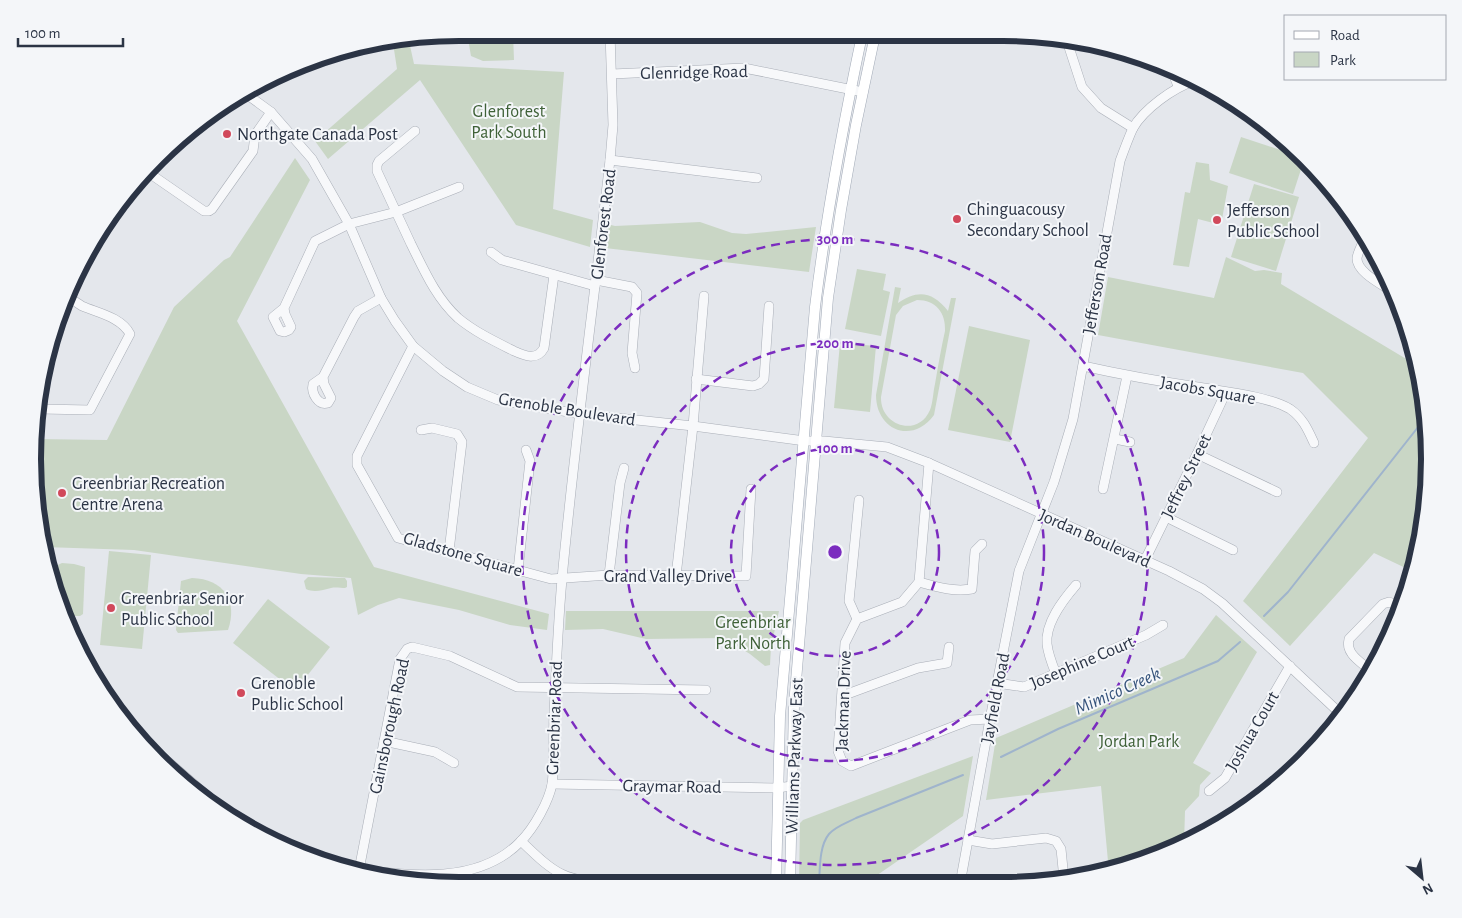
<svg xmlns="http://www.w3.org/2000/svg" width="1462" height="918" font-family="'Alegreya Sans',sans-serif">
  <style>
    .green { fill: #c9d6c5; fill-rule: evenodd }
    .lines { fill: none; stroke-linecap: round; stroke-linejoin: round }
    .stream { stroke: #9fb4cc; stroke-width: 2 }
    .minor-casing { stroke: #a9aeb7; stroke-width: 10 }
    .major-casing { stroke: #a3abb8; stroke-width: 11 }
    .minor { stroke: #f7f8fa; stroke-width: 9 }
    .major { stroke: #fff; stroke-width: 10 }
    .ring { fill: none; stroke: #7b2cbf; stroke-width: 2.5; stroke-dasharray: 9 6 }
    .poi-dot { fill: #d1495b; stroke: #f4f6f9; stroke-width: 2 }
    .labels { text-anchor: middle; stroke-width: 4; stroke-linejoin: round; paint-order: stroke }
    .street-label { font-size: 18px; fill: #2b3445; stroke: #f4f6f9 }
    .park-label { font-size: 18px; fill: #3f6138; stroke: #f4f6f9 }
    .poi-label { font-size: 18px; fill: #2b3445; stroke: #f4f6f9; text-anchor: start }
    .water-label { font-size: 19px; font-style: italic; fill: #34527a; stroke: #f4f6f9 }
    .rim { fill: none; stroke: #2b3445; stroke-width: 6 }
    .centre { fill: #7b2cbf; stroke: #f4f6f9; stroke-width: 2.5 }
    .ring-label { font-size: 15px; text-anchor: middle; font-weight: bold; fill: #7b2cbf; stroke: #f4f6f9; stroke-width: 4; stroke-linejoin: round; paint-order: stroke }
  </style>
  <rect width="100%" height="100%" fill="#e4e7ec"/>
  <g class="green">
    <polygon points="471,33 513,33 514,60 483,61 471,56 468,39"/>
    <polygon points="409,41 414,64 564,72 553,209 593,220 590,247 516,225 420,80 328,159 315,141 397,69 393,43"/>
    <polygon points="1241,137 1302,157 1304,160 1293,194 1229,173"/>
    <polygon points="295,158 310,180 237,321 374,567 549,614 547,630 510,625 459,610 399,598 378,605 358,615 351,578 301,574 134,550 44,547 33,459 36,439 107,440 174,307 224,260 230,257"/>
    <polygon points="1196,162 1209,164 1210,180 1228,186 1221,225 1198,219 1189,267 1173,265 1185,192 1190,193"/>
    <polygon points="1254,184 1299,197 1276,271 1231,257"/>
    <polygon points="700,222 732,233 746,234 816,227 809,272 605,248 607,224 615,226"/>
    <polygon points="1226,257 1255,271 1264,270 1282,273 1281,284 1413,363 1416,363 1426,404 1429,487 1414,572 1374,553 1290,646 1243,601 1368,438 1303,373 1098,335 1108,277 1214,298"/>
    <polygon points="857,269 886,274 883,290 890,292 881,336 845,329"/>
    <path d="M895 287 901 288 898 303C918 289 933 292 948 311L951 298H956L934 415C912 445 876 430 876 395ZM917 300C936 300 946 313 945 331 941 349 938 366 935 384 933 392 933 403 930 410 918 438 880 426 881 397L896 315 903 306Z"/>
    <polygon points="969,326 1030,340 1010,442 948,430"/>
    <polygon points="840,343 876,346 870,412 834,408"/>
    <polygon points="109,551 151,555 142,649 100,645"/>
    <polygon points="62,563 74,564 85,567 83,614 80,616 68,616 47,570"/>
    <path d="M308 577 345 578 347 581V587L345 588C341 588 335 587 331 588 323 590 314 593 306 589L304 581Z"/>
    <path d="M192 578C224 579 238 601 228 630L178 633 176 630 181 581Z"/>
    <polygon points="268,599 330,647 295,691 233,643"/>
    <polygon points="566,611 779,611 771,647 770,665 765,666 750,654 724,638 646,639 603,629 565,630"/>
    <polygon points="1216,615 1257,652 1193,763 1211,773 1200,785 1199,796 1185,811 1184,844 1109,872 1101,786 986,800 996,738 1184,658"/>
    <polygon points="973,756 963,816 870,880 868,884 799,884 800,823 803,820"/>
  </g>
  <g class="lines">
    <g class="stream">
      <polyline points="1264,616 1288,592 1426,417"/>
      <polyline points="1001,757 1058,729 1218,661 1240,642"/>
      <path d="M819 884C820 869 819 846 829 834 836 826 847 823 856 818L963 775"/>
    </g>
    <g class="minor-casing">
      <g id="minor">
        <polyline points="1066,38 1082,87 1101,108 1133,128"/>
        <polyline points="1171,68 1178,86"/>
        <polyline points="612,74 744,68 863,92"/>
        <polyline points="245,93 271,112 312,159 349,224 381,298 395,321 413,346 443,371 467,387 498,400 580,414 693,426 805,441 824,441 887,447 929,463 1169,571 1203,589 1222,603 1343,716"/>
        <path d="M415 131 379 161 377 165V171C388 195 400 220 411 244 424 270 436 298 458 318 475 332 494 341 514 351 525 356 537 361 544 348L554 275"/>
        <polyline points="610,160 757,178"/>
        <polyline points="149,173 204,211 209,211 212,209 253,151 255,135 271,112"/>
        <path d="M1366 236C1363 243 1358 251 1357 258 1356 272 1383 285 1393 292"/>
        <polyline points="491,252 502,260 595,286"/>
        <polyline points="596,280 632,287 637,293 632,353 635,368"/>
        <polyline points="284,308 285,314 291,327 289,330 284,332 280,331 273,317 284,308 315,241 349,224 396,212 459,187"/>
        <polyline points="413,346 357,456 357,465 398,538 551,579 609,575 746,576 751,489"/>
        <path d="M1083 366C1123 375 1163 382 1204 388 1228 392 1270 397 1290 409 1303 418 1308 430 1314 443"/>
        <path d="M323 377 324 384 331 398 328 403C318 406 311 393 313 384L323 377 354 317 358 311 381 298"/>
        <polyline points="696,379 753,386 759,384 764,379 769,306"/>
        <path d="M41 409 90 410 130 334C121 317 98 313 82 306 77 303 73 300 69 297"/>
        <polyline points="421,430 432,428 457,434 462,442 449,551"/>
        <polyline points="1115,439 1130,442"/>
        <polyline points="1197,454 1277,492"/>
        <polyline points="929,463 919,582 902,602 857,619 845,643 838,751 842,761 851,766 970,720 990,719"/>
        <polyline points="1103,489 1127,376"/>
        <polyline points="1166,517 1233,550"/>
        <polyline points="1145,560 1197,454 1226,392"/>
        <polyline points="518,570 530,461 526,450"/>
        <polyline points="609,575 620,483 624,468"/>
        <polyline points="676,576 693,426 704,296"/>
        <path d="M919 582C937 587 953 592 972 589L975 551 982 544"/>
        <polyline points="857,619 849,601 859,500"/>
        <path d="M1371 671C1361 662 1345 654 1349 639L1383 604 1389 602 1401 607"/>
        <path d="M1056 674C1052 664 1048 654 1047 644 1045 623 1063 600 1076 585"/>
        <polyline points="997,683 1024,687 1146,635 1163,625"/>
        <polyline points="842,696 918,668 947,663 949,647"/>
        <polyline points="384,741 435,752 454,763"/>
        <polyline points="157,752 227,813"/>
        <polyline points="552,784 777,788 792,786"/>
        <polyline points="1209,791 1225,778 1290,666"/>
        <polyline points="968,840 992,844 1046,838 1056,841 1061,849 1064,879"/>
        <path d="M521 841C556 875 565 882 615 883"/>
        <path d="M357 869C411 876 479 885 521 841 534 828 549 801 552 784 555 763 553 735 554 714 556 669 558 624 562 579 575 439 594 300 610 160L613 125 610 33"/>
        <polyline points="359,870 400,659 407,649 412,647 450,656 517,687 706,690"/>
        <path d="M960 884 990 719 1019 571 1054 482 1073 419 1120 161C1124 150 1128 139 1133 128 1144 109 1173 88 1194 81"/>
      </g>
    </g>
    <g class="major-casing">
      <g id="major">
        <path d="M776 883 780 716 815 307C826 215 843 125 862 35"/>
        <polyline points="790,884 794,705 828,298 841,210 856,125 875,35"/>
      </g>
    </g>
    <use href="#minor" class="minor"/>
    <use href="#major" class="major"/>
  </g>
  <g class="ring">
    <circle cx="835" cy="552" r="104"/>
    <circle cx="835" cy="552" r="209"/>
    <circle cx="835" cy="552" r="313"/>
  </g>
  <g class="poi-dot">
    <circle cx="227" cy="134" r="5"/>
    <circle cx="957" cy="219" r="5"/>
    <circle cx="1217" cy="220" r="5"/>
    <circle cx="62" cy="493" r="5"/>
    <circle cx="111" cy="608" r="5"/>
    <circle cx="241" cy="693" r="5"/>
  </g>
  <g class="labels">
    <g class="street-label">
      <text transform="translate(694 72) rotate(-1)" y="6">Glenridge Road</text>
      <text transform="translate(603 224) rotate(-83)" y="6">Glenforest Road</text>
      <text transform="translate(1097 284) rotate(-80)" y="6">Jefferson Road</text>
      <text transform="translate(1208 390) rotate(10)" y="6">Jacobs Square</text>
      <text transform="translate(567 409) rotate(9)" y="6">Grenoble Boulevard</text>
      <text transform="translate(1186 476) rotate(-64)" y="6">Jeffrey Street</text>
      <text transform="translate(1095 538) rotate(24)" y="6">Jordan Boulevard</text>
      <text transform="translate(463 554) rotate(16)" y="6">Gladstone Square</text>
      <text x="668" y="582">Grand Valley Drive</text>
      <text transform="translate(1082 662) rotate(-23)" y="6">Josephine Court</text>
      <text transform="translate(995 698) rotate(-79)" y="6">Jayfield Road</text>
      <text transform="translate(843 701) rotate(-88)" y="6">Jackman Drive</text>
      <text transform="translate(554 718) rotate(-88)" y="6">Greenbriar Road</text>
      <text transform="translate(389 726) rotate(-78)" y="6">Gainsborough Road</text>
      <text transform="translate(1252 731) rotate(-60)" y="6">Joshua Court</text>
      <text transform="translate(794 756) rotate(-88)" y="6">Williams Parkway East</text>
      <text transform="translate(672 786) rotate(1)" y="6">Graymar Road</text>
    </g>
    <g class="park-label">
      <text x="509" y="117">Glenforest<tspan x="509" dy="21">Park South</tspan></text>
      <text x="753" y="628">Greenbriar<tspan x="753" dy="21">Park North</tspan></text>
      <text x="1139" y="747">Jordan Park</text>
    </g>
    <g class="poi-label">
      <text x="237" y="140">Northgate Canada Post</text>
      <text x="967" y="215">Chinguacousy<tspan x="967" dy="21">Secondary School</tspan></text>
      <text x="1227" y="216">Jefferson<tspan x="1227" dy="21">Public School</tspan></text>
      <text x="72" y="489">Greenbriar Recreation<tspan x="72" dy="21">Centre Arena</tspan></text>
      <text x="121" y="604">Greenbriar Senior<tspan x="121" dy="21">Public School</tspan></text>
      <text x="251" y="689">Grenoble<tspan x="251" dy="21">Public School</tspan></text>
    </g>
    <g class="water-label">
      <text transform="translate(1117 690) rotate(-24)" y="7">Mimico Creek</text>
    </g>
  </g>
  <path d="M0 0H1462V918H0ZM459 41H1003A418 418 0 0 1 1421 459V459A418 418 0 0 1 1003 877H459A418 418 0 0 1 41 459V459A418 418 0 0 1 459 41Z" fill="#f4f6f9" fill-rule="evenodd"/>
  <path class="rim" d="M459 41H1003A418 418 0 0 1 1421 459V459A418 418 0 0 1 1003 877H459A418 418 0 0 1 41 459V459A418 418 0 0 1 459 41Z"/>
  <circle cx="835" cy="552" r="8" class="centre"/>
  <g class="ring-label">
    <text x="835" y="244">300 m</text>
    <text x="835" y="348">200 m</text>
    <text x="835" y="453">100 m</text>
  </g>
  <rect x="1284" y="15" width="162" height="65" fill="#f4f6f9" stroke="#a4a8b1"/>
  <rect x="1294" y="31" width="25" height="8" fill="#ffffff" stroke="#a4a8b1"/>
  <text x="1330" y="40" font-size="15" fill="#2b3445">Road</text>
  <rect x="1294" y="52" width="25" height="15" fill="#c9d6c5" stroke="#a4a8b1"/>
  <text x="1330" y="65" font-size="15" fill="#2b3445">Park</text>
  <g transform="translate(1422 878) rotate(152)" stroke="#f4f6f9" stroke-width="4" paint-order="stroke">
  <path d="M0-4L9 19L0 12L-9 19Z" fill="#2b3445"/>
  <text y="-8" font-size="14" font-weight="bold" text-anchor="middle" fill="#2b3445">N</text>
  </g>
  <path d="M18 38v8h105v-8" fill="none" stroke="#2b3445" stroke-width="2.5"/>
  <text x="25" y="38" font-size="15" fill="#2b3445" stroke="#f4f6f9" stroke-width="4" paint-order="stroke">100 m</text>
</svg>
